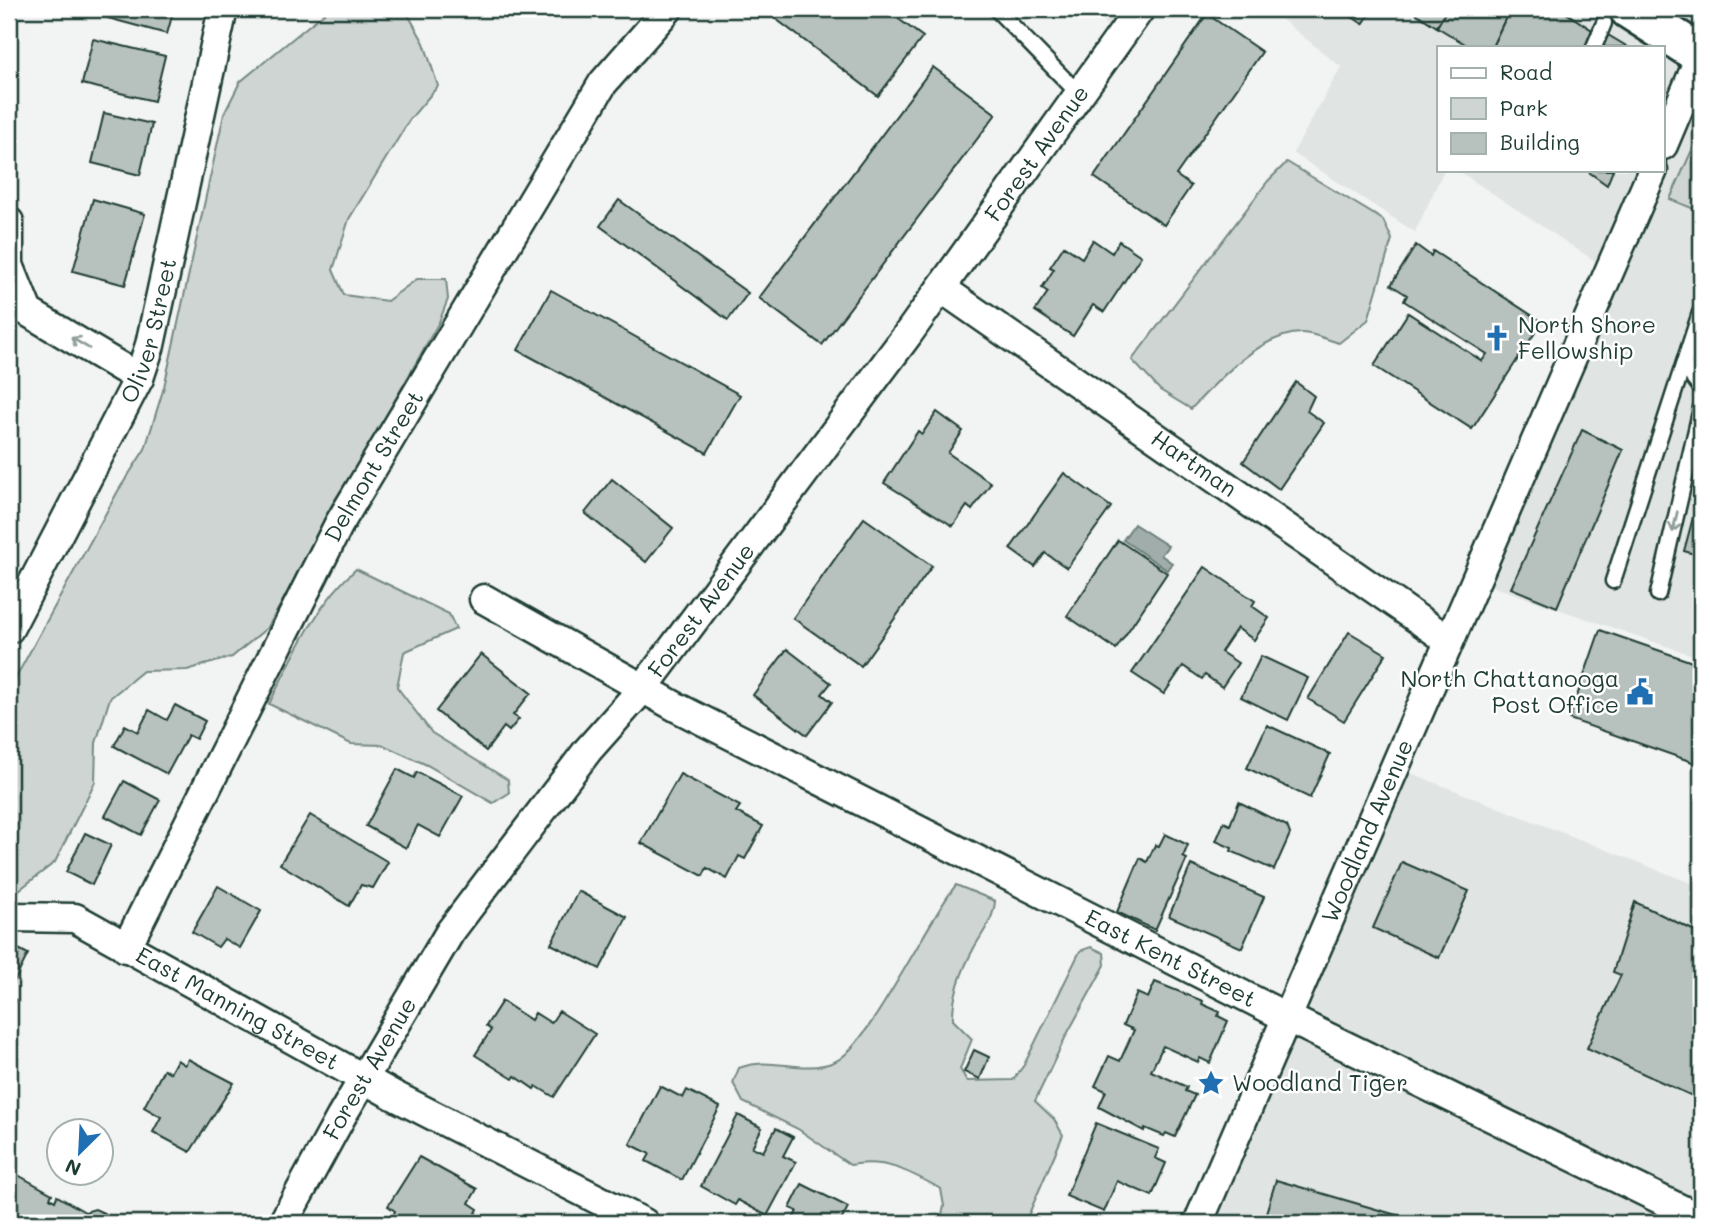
<svg xmlns="http://www.w3.org/2000/svg" width="1710" height="1232" font-family="Mali,sans-serif">
  <style>
    .built { fill: #e0e4e3 }
    .green { fill: #ced5d3; stroke: #768984; stroke-width: 2 }
    .water { fill: #a1adaa; stroke: #6d807b; stroke-width: 2 }
    .building { fill: #b7c1bd; stroke: #1f3d34; stroke-width: 2 }
    .lines { fill: none; stroke-linecap: round; stroke-linejoin: round }
    .service-casing { stroke: #1f3d34; stroke-width: 19 }
    .minor-casing { stroke: #1f3d34; stroke-width: 33 }
    .primary-casing { stroke: #1f3d34; stroke-width: 44 }
    .service { stroke: #fff; stroke-width: 14 }
    .minor { stroke: #fff; stroke-width: 28 }
    .primary { stroke: #fff; stroke-width: 38 }
    .oneway { stroke: #8f9e9a }
    .labels { text-anchor: middle; stroke-width: 5; stroke-linejoin: round; paint-order: stroke }
    .street-label { font-size: 23px; fill: #1f3d34; stroke: #fff }
    .poi-label { font-size: 23px; fill: #1f3d34; stroke: #fff; text-anchor: start }
  </style>
  <rect width="100%" height="100%" fill="#f2f3f3"/>
  <filter id="ink" filterUnits="userSpaceOnUse"><feTurbulence type="fractalNoise" baseFrequency=".0143" numOctaves="2"/><feDisplacementMap in="SourceGraphic" scale="14" xChannelSelector="R" yChannelSelector="G"/><feConvolveMatrix kernelMatrix="1 2 1 2 8 2 1 2 1" color-interpolation-filters="sRGB"/></filter>
  <g filter="url(#ink)">
    <g class="built">
      <polygon points="1098,9 1140,9 1116,45"/>
      <polygon points="1269,9 1701,9 1701,658 1474,580 1610,271 1457,170 1663,170 1663,47 1439,47 1439,170 1444,170 1415,232 1293,153 1341,67"/>
      <polygon points="1395,767 1701,887 1701,1223 1198,1223"/>
    </g>
    <g class="green">
      <polygon points="329,9 405,9 424,43 438,86 410,119 349,219 333,270 344,295 387,301 417,279 446,279 448,299 439,322 367,450 331,506 314,545 268,627 232,657 187,670 143,671 110,698 96,743 95,782 55,862 19,890 9,890 9,690 118,491 145,449 164,387 224,114 240,82"/>
      <polygon points="1701,130 1701,208 1694,209 1670,199"/>
      <path d="M1287 162 1383 220 1392 239 1368 320 1339 343C1328 340 1313 333 1302 333 1261 333 1217 381 1191 409L1160 390 1132 360 1268 181Z"/>
      <path d="M356 569 449 614 456 629 404 652 397 687 432 733 508 780 509 793 493 803 427 765 383 745 351 744 269 704C293 657 316 604 356 569Z"/>
      <path d="M956 885 995 901C994 918 984 931 975 946 963 968 952 995 953 1020L972 1039 960 1069 967 1081 1013 1080 1024 1065 1080 951 1091 947 1104 953 1105 965 1066 1036 1035 1101 1054 1119 1063 1135 1025 1223H940L944 1206 941 1189C910 1172 886 1158 850 1165L798 1129 743 1102 733 1083 739 1068C771 1055 801 1075 834 1062 867 1050 928 919 956 885Z"/>
    </g>
    <polygon class="water" points="1134,524 1168,546 1161,555 1172,563 1167,570 1123,540"/>
    <g class="building">
      <polygon points="110,9 174,9 167,34 108,18"/>
      <polygon points="777,9 885,9 923,37 878,96 772,16"/>
      <polygon points="1340,9 1373,9 1363,24"/>
      <polygon points="1409,9 1447,9 1437,27"/>
      <polygon points="1447,9 1510,9 1492,47 1470,47 1437,27"/>
      <polygon points="1510,9 1560,9 1592,30 1585,47 1492,47"/>
      <polygon points="1207,14 1262,52 1176,175 1191,186 1164,225 1094,177"/>
      <polygon points="1608,35 1628,47 1603,47"/>
      <polygon points="93,39 165,56 154,101 82,84"/>
      <polygon points="933,67 996,114 822,345 759,298"/>
      <polygon points="104,113 152,124 140,175 92,163"/>
      <polygon points="1586,170 1613,170 1607,185"/>
      <polygon points="93,199 145,214 125,285 73,271"/>
      <polygon points="619,200 748,293 728,320 600,226"/>
      <polygon points="1093,240 1112,253 1119,241 1141,256 1104,312 1093,305 1073,336 1035,311 1048,292 1042,288 1054,269 1050,267 1064,246 1082,258"/>
      <polygon points="1416,245 1431,256 1433,251 1542,322 1472,429 1374,366 1408,313 1482,361 1487,354 1404,301 1407,295 1391,285"/>
      <polygon points="551,290 740,395 707,453 518,350"/>
      <polygon points="1296,382 1314,396 1307,411 1324,423 1279,489 1243,462"/>
      <polygon points="937,412 963,431 948,453 991,483 972,510 967,506 953,526 884,483 918,431 922,434"/>
      <polygon points="1582,430 1623,450 1557,607 1511,588"/>
      <polygon points="1064,473 1111,507 1067,568 1045,553 1035,567 1010,549"/>
      <polygon points="612,479 673,528 646,562 585,513"/>
      <polygon points="1701,488 1701,556 1684,551"/>
      <polygon points="864,518 932,566 861,666 793,618"/>
      <polygon points="1118,540 1167,573 1116,649 1067,616"/>
      <polygon points="1205,567 1255,601 1252,606 1269,618 1254,640 1237,628 1221,652 1238,663 1222,687 1205,675 1202,679 1183,666 1164,694 1132,673"/>
      <polygon points="1600,630 1701,665 1701,765 1569,719"/>
      <polygon points="1349,632 1386,654 1344,721 1308,699"/>
      <polygon points="787,649 831,683 822,694 832,702 807,735 753,695"/>
      <polygon points="481,654 531,693 513,715 519,719 509,731 504,727 486,751 436,711"/>
      <polygon points="1261,656 1308,678 1288,720 1241,697"/>
      <polygon points="175,705 205,721 196,739 188,735 167,774 114,746 125,725 138,732 149,710 167,720"/>
      <polygon points="1267,725 1330,754 1310,798 1247,768"/>
      <polygon points="397,769 414,778 417,772 463,796 440,837 418,825 406,848 366,826"/>
      <polygon points="680,774 740,806 736,812 763,826 745,859 739,856 727,879 707,868 703,876 641,843"/>
      <polygon points="124,781 160,800 141,835 105,816"/>
      <polygon points="1239,802 1287,826 1290,834 1274,870 1231,851 1232,848 1216,841 1224,822 1230,825"/>
      <polygon points="310,815 388,862 373,888 361,885 349,906 280,864"/>
      <polygon points="85,833 111,845 92,885 66,872"/>
      <polygon points="1165,834 1188,845 1183,857 1187,859 1155,930 1117,912 1140,858 1147,862 1155,845 1159,846"/>
      <polygon points="1402,862 1469,891 1439,958 1373,928"/>
      <polygon points="1191,865 1264,897 1242,948 1169,916"/>
      <polygon points="218,886 261,911 240,948 224,939 218,947 192,932"/>
      <polygon points="578,891 627,917 600,969 551,944"/>
      <polygon points="1635,902 1701,934 1701,1100 1587,1048 1621,975 1613,972"/>
      <polygon points="9,944 28,954 9,992"/>
      <polygon points="1155,982 1203,1001 1202,1004 1220,1012 1218,1016 1228,1021 1210,1063 1200,1058 1198,1062 1163,1046 1151,1071 1187,1087 1185,1091 1195,1095 1175,1137 1166,1133 1164,1136 1145,1128 1144,1131 1099,1107 1106,1091 1095,1086 1109,1056 1120,1061 1134,1030 1123,1025 1137,993 1148,998"/>
      <polygon points="9,996 16,1000 9,1014"/>
      <polygon points="502,1001 531,1020 535,1013 551,1023 559,1011 595,1034 554,1097 536,1086 534,1089 515,1076 513,1079 475,1055 491,1030 486,1026"/>
      <polygon points="974,1050 989,1057 980,1079 964,1072"/>
      <polygon points="188,1059 234,1083 190,1152 153,1132 161,1117 144,1107 164,1069 170,1073 177,1060 185,1065"/>
      <polygon points="660,1086 683,1098 687,1090 720,1107 682,1180 646,1161 650,1154 630,1144"/>
      <polygon points="738,1115 762,1128 752,1147 763,1152 776,1128 793,1137 783,1156 796,1162 767,1216 738,1200 735,1205 701,1186"/>
      <polygon points="1096,1123 1159,1149 1155,1158 1166,1163 1152,1196 1117,1181 1104,1212 1066,1196"/>
      <polygon points="419,1157 477,1189 469,1203 478,1209 471,1223 417,1223 411,1220 405,1223 393,1216 395,1211 388,1206"/>
      <polygon points="9,1170 52,1194 50,1198 55,1201 57,1196 85,1212 95,1209 108,1215 111,1223 43,1223 44,1220 40,1218 38,1223 9,1223"/>
      <polygon points="1276,1180 1424,1223 1263,1223"/>
      <polygon points="802,1184 848,1207 840,1223 791,1223 797,1211 790,1208"/>
    </g>
    <g class="lines">
      <g class="service-casing">
        <g id="service">
          <polyline points="996,9 1081,96"/>
          <polyline points="1594,47 1604,23"/>
          <polyline points="1684,366 1701,388"/>
          <polyline points="1613,581 1700,313"/>
          <polyline points="1658,594 1701,408"/>
        </g>
      </g>
      <g class="minor-casing">
        <g id="minor">
          <polyline points="1663,145 1701,55"/>
          <polyline points="9,222 9,265 28,312 139,378"/>
          <path id="s1" d="M941 288 1448 640"/>
          <path id="s2" d="M484 599 678 708 1288 1018 1701 1219"/>
          <path id="s3" d="M9 629 139 378 150 345 223 9"/>
          <path id="s4" d="M9 917 75 918 393 1095 644 1223"/>
          <path id="s5" d="M126 948 339 524 603 83 668 9"/>
          <path id="s6" d="M283 1223 341 1117 450 932 588 750 644 687 908 334 1140 9"/>
          <path id="s7" d="M1198 1223 1653 170"/>
        </g>
      </g>
      <g class="primary-casing">
        <polyline id="primary" points="1629,9 1701,55"/>
      </g>
      <use href="#service" class="service"/>
      <use href="#minor" class="minor"/>
      <use href="#primary" class="primary"/>
    </g>
    <defs><path id="oneway-shaft" d="M-6 0H5M1.5-3L5.5 0L1.5 3" fill="none" stroke-width="1.6" stroke-linecap="round" stroke-linejoin="round" transform="scale(1.75)"/></defs>
    <g class="oneway">
      <use href="#oneway-shaft" transform="translate(80 343) rotate(-149)"/>
      <use href="#oneway-shaft" transform="translate(1675 522) rotate(103)"/>
    </g>
  </g>
  <defs>
    <g id="church-bare" transform="scale(2.1)"><path d="M-1.2-6h2.4v3.5h3.3v2.4h-3.3V6h-2.4V-.1h-3.3v-2.4h3.3Z" fill="#1f6fb2" stroke="#fff" stroke-width="2.5" paint-order="stroke"/></g>
    <g id="civic-bare" transform="scale(2.1)"><path d="M-.6-6.5H3V-4.5H.6V-3L4-1V1h2V6H-6V1h2V-1L-.6-3ZM-1.2 2.5V6h2.4V2.5Z" fill="#1f6fb2" stroke="#fff" stroke-width="2.5" paint-order="stroke"/></g>
    <g id="sight-bare" transform="scale(2.1)"><path d="M0-6L1.8-2.2L6-1.7L2.9 1.2L3.7 5.4L0 3.3L-3.7 5.4L-2.9 1.2L-6-1.7L-1.8-2.2Z" fill="#1f6fb2" stroke="#fff" stroke-width="2.5" paint-order="stroke"/></g>
  </defs>
  <g fill-rule="evenodd">
    <use href="#church-bare" x="1497" y="338"/>
    <use href="#civic-bare" x="1640" y="692"/>
    <use href="#sight-bare" x="1211" y="1083"/>
  </g>
  <g class="labels">
    <g class="street-label">
      <text dy="8" stroke="none"><textPath href="#s6" startOffset="1311">Forest Avenue</textPath></text>
      <text dy="8" stroke="none"><textPath href="#s3" startOffset="331">Oliver Street</textPath></text>
      <text dy="8" stroke="none"><textPath href="#s1" startOffset="308">Hartman</textPath></text>
      <text dy="8" stroke="none"><textPath href="#s5" startOffset="542">Delmont Street</textPath></text>
      <text dy="8" stroke="none"><textPath href="#s6" startOffset="744">Forest Avenue</textPath></text>
      <text dy="8" stroke="none"><textPath href="#s7" startOffset="427">Woodland Avenue</textPath></text>
      <text dy="8" stroke="none"><textPath href="#s2" startOffset="775">East Kent Street</textPath></text>
      <text dy="8" stroke="none"><textPath href="#s4" startOffset="252">East Manning Street</textPath></text>
      <text dy="8" stroke="none"><textPath href="#s6" startOffset="177">Forest Avenue</textPath></text>
    </g>
    <g class="poi-label">
      <text x="1518" y="333">North Shore<tspan x="1518" dy="26">Fellowship</tspan></text>
      <text x="1619" y="687" text-anchor="end">North Chattanooga<tspan x="1619" dy="26">Post Office</tspan></text>
      <text x="1232" y="1091">Woodland Tiger</text>
    </g>
  </g>
  <rect width="1710" height="1232" fill="none" stroke="#fff" stroke-width="35"/>
  <rect x="18" y="18" width="1675" height="1197" fill="none" stroke="#1f3d34" stroke-width="2.5" filter="url(#ink)"/>
  <rect x="1437" y="46" width="228" height="126" fill="#ffffff" stroke="#a5b1ae" stroke-width="2"/>
  <rect x="1451" y="68" width="35" height="10" fill="#ffffff" stroke="#a5b1ae" stroke-width="2"/>
  <text x="1500" y="80" font-size="21" fill="#1f3d34">Road</text>
  <rect x="1451" y="98" width="35" height="21" fill="#ced5d3" stroke="#a5b1ae" stroke-width="2"/>
  <text x="1500" y="116" font-size="21" fill="#1f3d34">Park</text>
  <rect x="1451" y="133" width="35" height="21" fill="#b7c1bd" stroke="#a5b1ae" stroke-width="2"/>
  <text x="1500" y="150" font-size="21" fill="#1f3d34">Building</text>
  <g transform="translate(80 1152) rotate(204)"><circle r="33" fill="#ffffff" stroke="#a5b1ae" stroke-width="2"/>
  <path d="M0-5L12 26L0 18L-12 26Z" fill="#1f6fb2"/>
  <text y="-10" font-size="19" font-weight="bold" text-anchor="middle" fill="#1f3d34">N</text>
  </g>
</svg>
